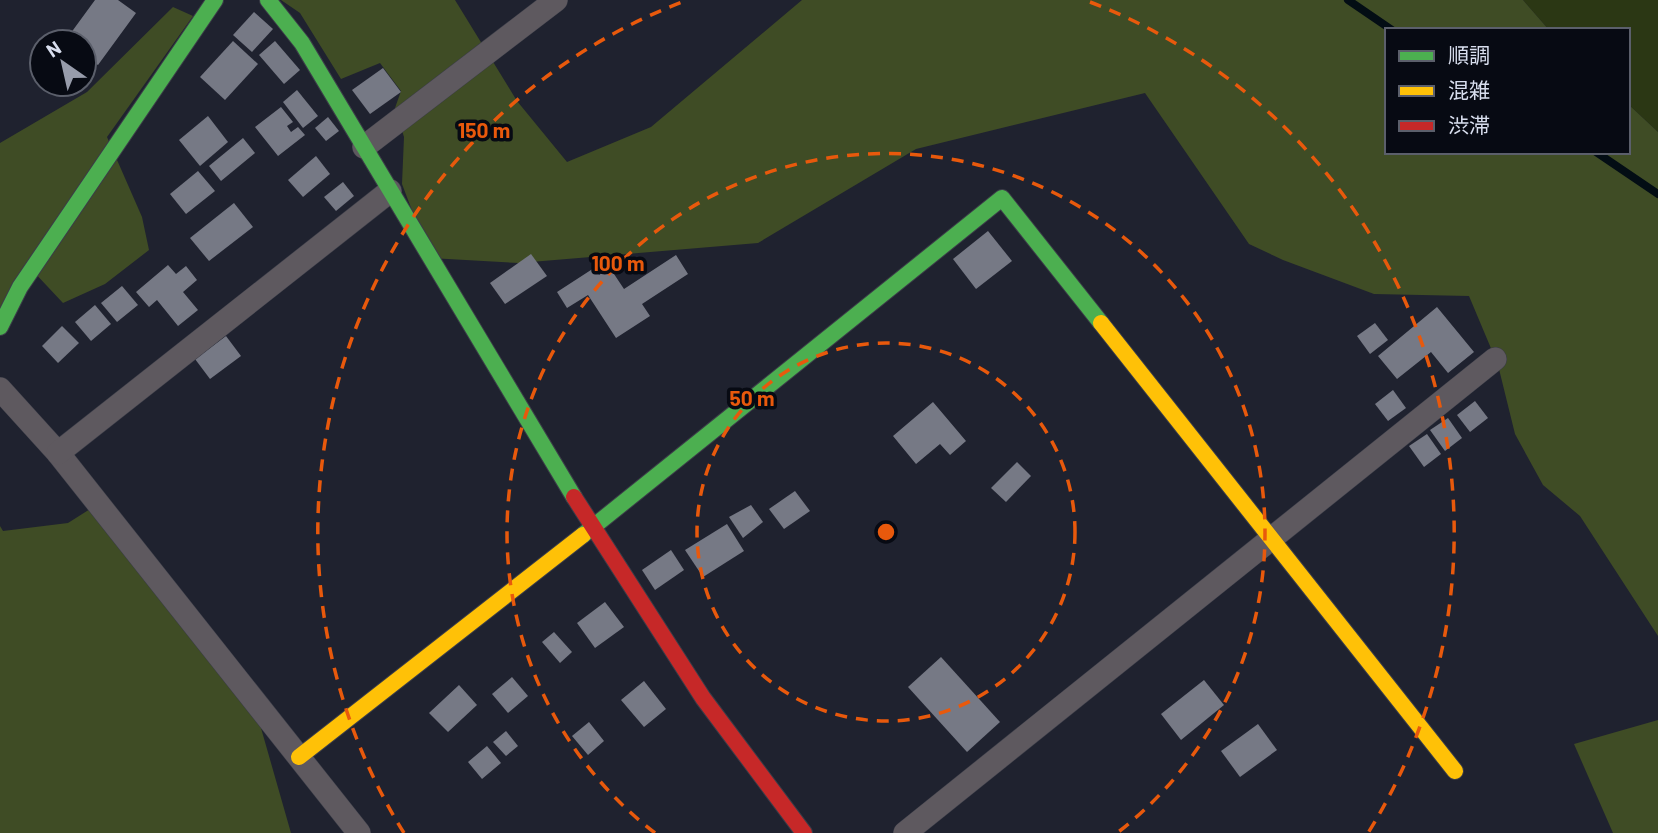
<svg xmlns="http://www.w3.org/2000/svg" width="1658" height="833" font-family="Barlow,'Noto Sans JP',sans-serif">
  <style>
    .green { fill: #2b3714 }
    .forest { fill: #3f4c25 }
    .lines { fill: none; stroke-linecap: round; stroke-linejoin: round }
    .stream { stroke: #030d14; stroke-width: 8 }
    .building { fill: #767985 }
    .street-casing { stroke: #3b3d48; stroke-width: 24 }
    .fast-casing { stroke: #3b3d48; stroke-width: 18 }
    .slow-casing { stroke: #3b3d48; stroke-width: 18 }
    .jam-casing { stroke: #3b3d48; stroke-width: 18 }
    .street { stroke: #5e595f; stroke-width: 23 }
    .fast { stroke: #4caf50; stroke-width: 16 }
    .slow { stroke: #ffc107; stroke-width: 16 }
    .jam { stroke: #c62828; stroke-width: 16 }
    .ring { fill: none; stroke: #e8590c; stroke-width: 3.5; stroke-dasharray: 12 9 }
    .centre { fill: #e8590c; stroke: #070a13; stroke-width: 3.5 }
    .ring-label { font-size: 21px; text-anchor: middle; font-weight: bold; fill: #e8590c; stroke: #070a13; stroke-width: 7; stroke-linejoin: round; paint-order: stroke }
  </style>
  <rect width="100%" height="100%" fill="#1f222f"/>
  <polygon class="green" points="1523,0 1658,0 1658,132 1628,104 1628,30 1549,30"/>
  <g class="forest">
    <polygon points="281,0 455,0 517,101 567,162 651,127 802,0 1523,0 1549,30 1387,30 1387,152 1628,152 1628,104 1658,132 1658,636 1580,516 1543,485 1515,434 1498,365 1469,296 1374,294 1283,260 1249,244 1145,93 916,149 758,243 519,263 430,258 402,184 404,137 395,108 401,91 380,63 341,79 300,13"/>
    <polygon points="173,7 193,16 107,137 142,217 149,250 105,284 63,303 32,270 0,331 0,143 87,92"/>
    <polygon points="98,504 253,700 291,833 0,833 0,526 3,531 68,523"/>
    <polygon points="1658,720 1658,833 1613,833 1574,744"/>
  </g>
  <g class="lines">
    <g class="stream">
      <polyline points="1348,0 1392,30"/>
      <polyline points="1596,152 1658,194"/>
    </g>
  </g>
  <g class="building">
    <polygon points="95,0 118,0 136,13 98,65 84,55 84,42 65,41"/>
    <polygon points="254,12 273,29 252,52 233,35"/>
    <polygon points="233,41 258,64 225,100 200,77"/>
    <polygon points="275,41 300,70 284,84 259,55"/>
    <polygon points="383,68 401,92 370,114 352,90"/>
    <polygon points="297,90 318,116 303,128 283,102"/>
    <polygon points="281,107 293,122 287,126 291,132 298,127 305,135 278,156 255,127"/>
    <polygon points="208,116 228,142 200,166 179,140"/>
    <polygon points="328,117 339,131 326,141 315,128"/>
    <polygon points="243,138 255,153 221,181 209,166"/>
    <polygon points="316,156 330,174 303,197 288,180"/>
    <polygon points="198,171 215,191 186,214 170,194"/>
    <polygon points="343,182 354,196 336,211 324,197"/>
    <polygon points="234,203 253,227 209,261 190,238"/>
    <polygon points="988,231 1012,261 976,289 953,259"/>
    <polygon points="531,254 547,276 505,304 490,283"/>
    <polygon points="676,255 688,274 642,304 650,316 616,338 588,295 567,308 557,292 594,268 599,275 610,268 624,289"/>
    <polygon points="168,265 176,274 186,266 197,280 183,292 198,310 178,326 157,300 149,307 136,292"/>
    <polygon points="122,286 138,305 117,322 101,303"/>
    <polygon points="95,305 111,324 91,341 75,322"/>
    <polygon points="1437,307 1474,352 1448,373 1431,352 1397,379 1378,356"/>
    <polygon points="1375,323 1388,340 1370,354 1357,336"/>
    <polygon points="62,326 79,343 58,363 42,346"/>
    <polygon points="226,336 241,356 210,379 195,359"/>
    <polygon points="1393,390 1406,408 1388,421 1375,404"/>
    <polygon points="1475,401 1488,418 1470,432 1457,415"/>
    <polygon points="933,402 966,441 950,455 940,444 916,464 893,436"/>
    <polygon points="1448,418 1462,438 1445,451 1430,430"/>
    <polygon points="1427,434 1441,454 1424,467 1409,446"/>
    <polygon points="1017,462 1031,476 1006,502 991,488"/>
    <polygon points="795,491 810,511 784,529 769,509"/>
    <polygon points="751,505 763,522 743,538 729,517"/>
    <polygon points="727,524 744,551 703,577 685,550"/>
    <polygon points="671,550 684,570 655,590 642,570"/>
    <polygon points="605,602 624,627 595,648 577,623"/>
    <polygon points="554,632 572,652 560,663 542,642"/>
    <polygon points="941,657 1000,722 967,752 908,687"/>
    <polygon points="512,677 528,696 508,713 492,694"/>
    <polygon points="1204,680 1224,705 1181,740 1161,714"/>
    <polygon points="644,681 666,709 644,727 621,700"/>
    <polygon points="459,685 477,705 448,732 429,713"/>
    <polygon points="589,722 604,741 588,755 572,736"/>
    <polygon points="1258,724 1277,750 1240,777 1221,751"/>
    <polygon points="506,731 518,746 506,756 493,742"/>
    <polygon points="487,746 501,763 482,779 468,762"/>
  </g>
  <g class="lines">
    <g class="street-casing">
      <g id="street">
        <polyline points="364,147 556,0"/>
        <polyline points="0,389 58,453 359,833"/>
        <polyline points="58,453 390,191"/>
        <polyline points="905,833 1495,359"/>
      </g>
    </g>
    <g class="fast-casing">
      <g id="fast">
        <polyline points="268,0 302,43 574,497"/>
        <polyline points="0,327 20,287 215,0"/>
        <polyline points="583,535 1002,198 1101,323"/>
      </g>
    </g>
    <g class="slow-casing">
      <g id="slow">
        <polyline points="1101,323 1455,771"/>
        <polyline points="299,757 583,535"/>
      </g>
    </g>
    <g class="jam-casing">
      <polyline id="jam" points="574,497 703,698 804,833"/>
    </g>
    <use href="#street" class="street"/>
    <use href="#fast" class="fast"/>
    <use href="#slow" class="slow"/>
    <use href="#jam" class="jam"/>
  </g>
  <g class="ring">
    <circle cx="886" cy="532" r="189"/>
    <path d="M655 833A379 379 0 1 1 1117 833"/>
    <path d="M404 833A568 568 0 0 1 682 2M1090 2A568 568 0 0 1 1368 833"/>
  </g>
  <circle cx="886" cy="532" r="10" class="centre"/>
  <g class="ring-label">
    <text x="484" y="138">150 m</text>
    <text x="618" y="271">100 m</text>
    <text x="752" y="406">50 m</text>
  </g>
  <rect x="1385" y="28" width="245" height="126" fill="#070a13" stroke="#5b5f6b" stroke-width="2"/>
  <rect x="1399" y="51" width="35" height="10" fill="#4caf50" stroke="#5b5f6b" stroke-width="2"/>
  <text x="1448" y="63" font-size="21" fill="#d8deee">順調</text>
  <rect x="1399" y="86" width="35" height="10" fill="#ffc107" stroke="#5b5f6b" stroke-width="2"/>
  <text x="1448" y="98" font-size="21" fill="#d8deee">混雑</text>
  <rect x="1399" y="121" width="35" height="10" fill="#c62828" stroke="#5b5f6b" stroke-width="2"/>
  <text x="1448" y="133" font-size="21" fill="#d8deee">渋滞</text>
  <g transform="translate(63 63) rotate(326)"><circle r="33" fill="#070a13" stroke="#5b5f6b" stroke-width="2"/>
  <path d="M0-5L12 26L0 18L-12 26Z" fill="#979cab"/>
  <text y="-10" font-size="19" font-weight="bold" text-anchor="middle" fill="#d8deee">N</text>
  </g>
</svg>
